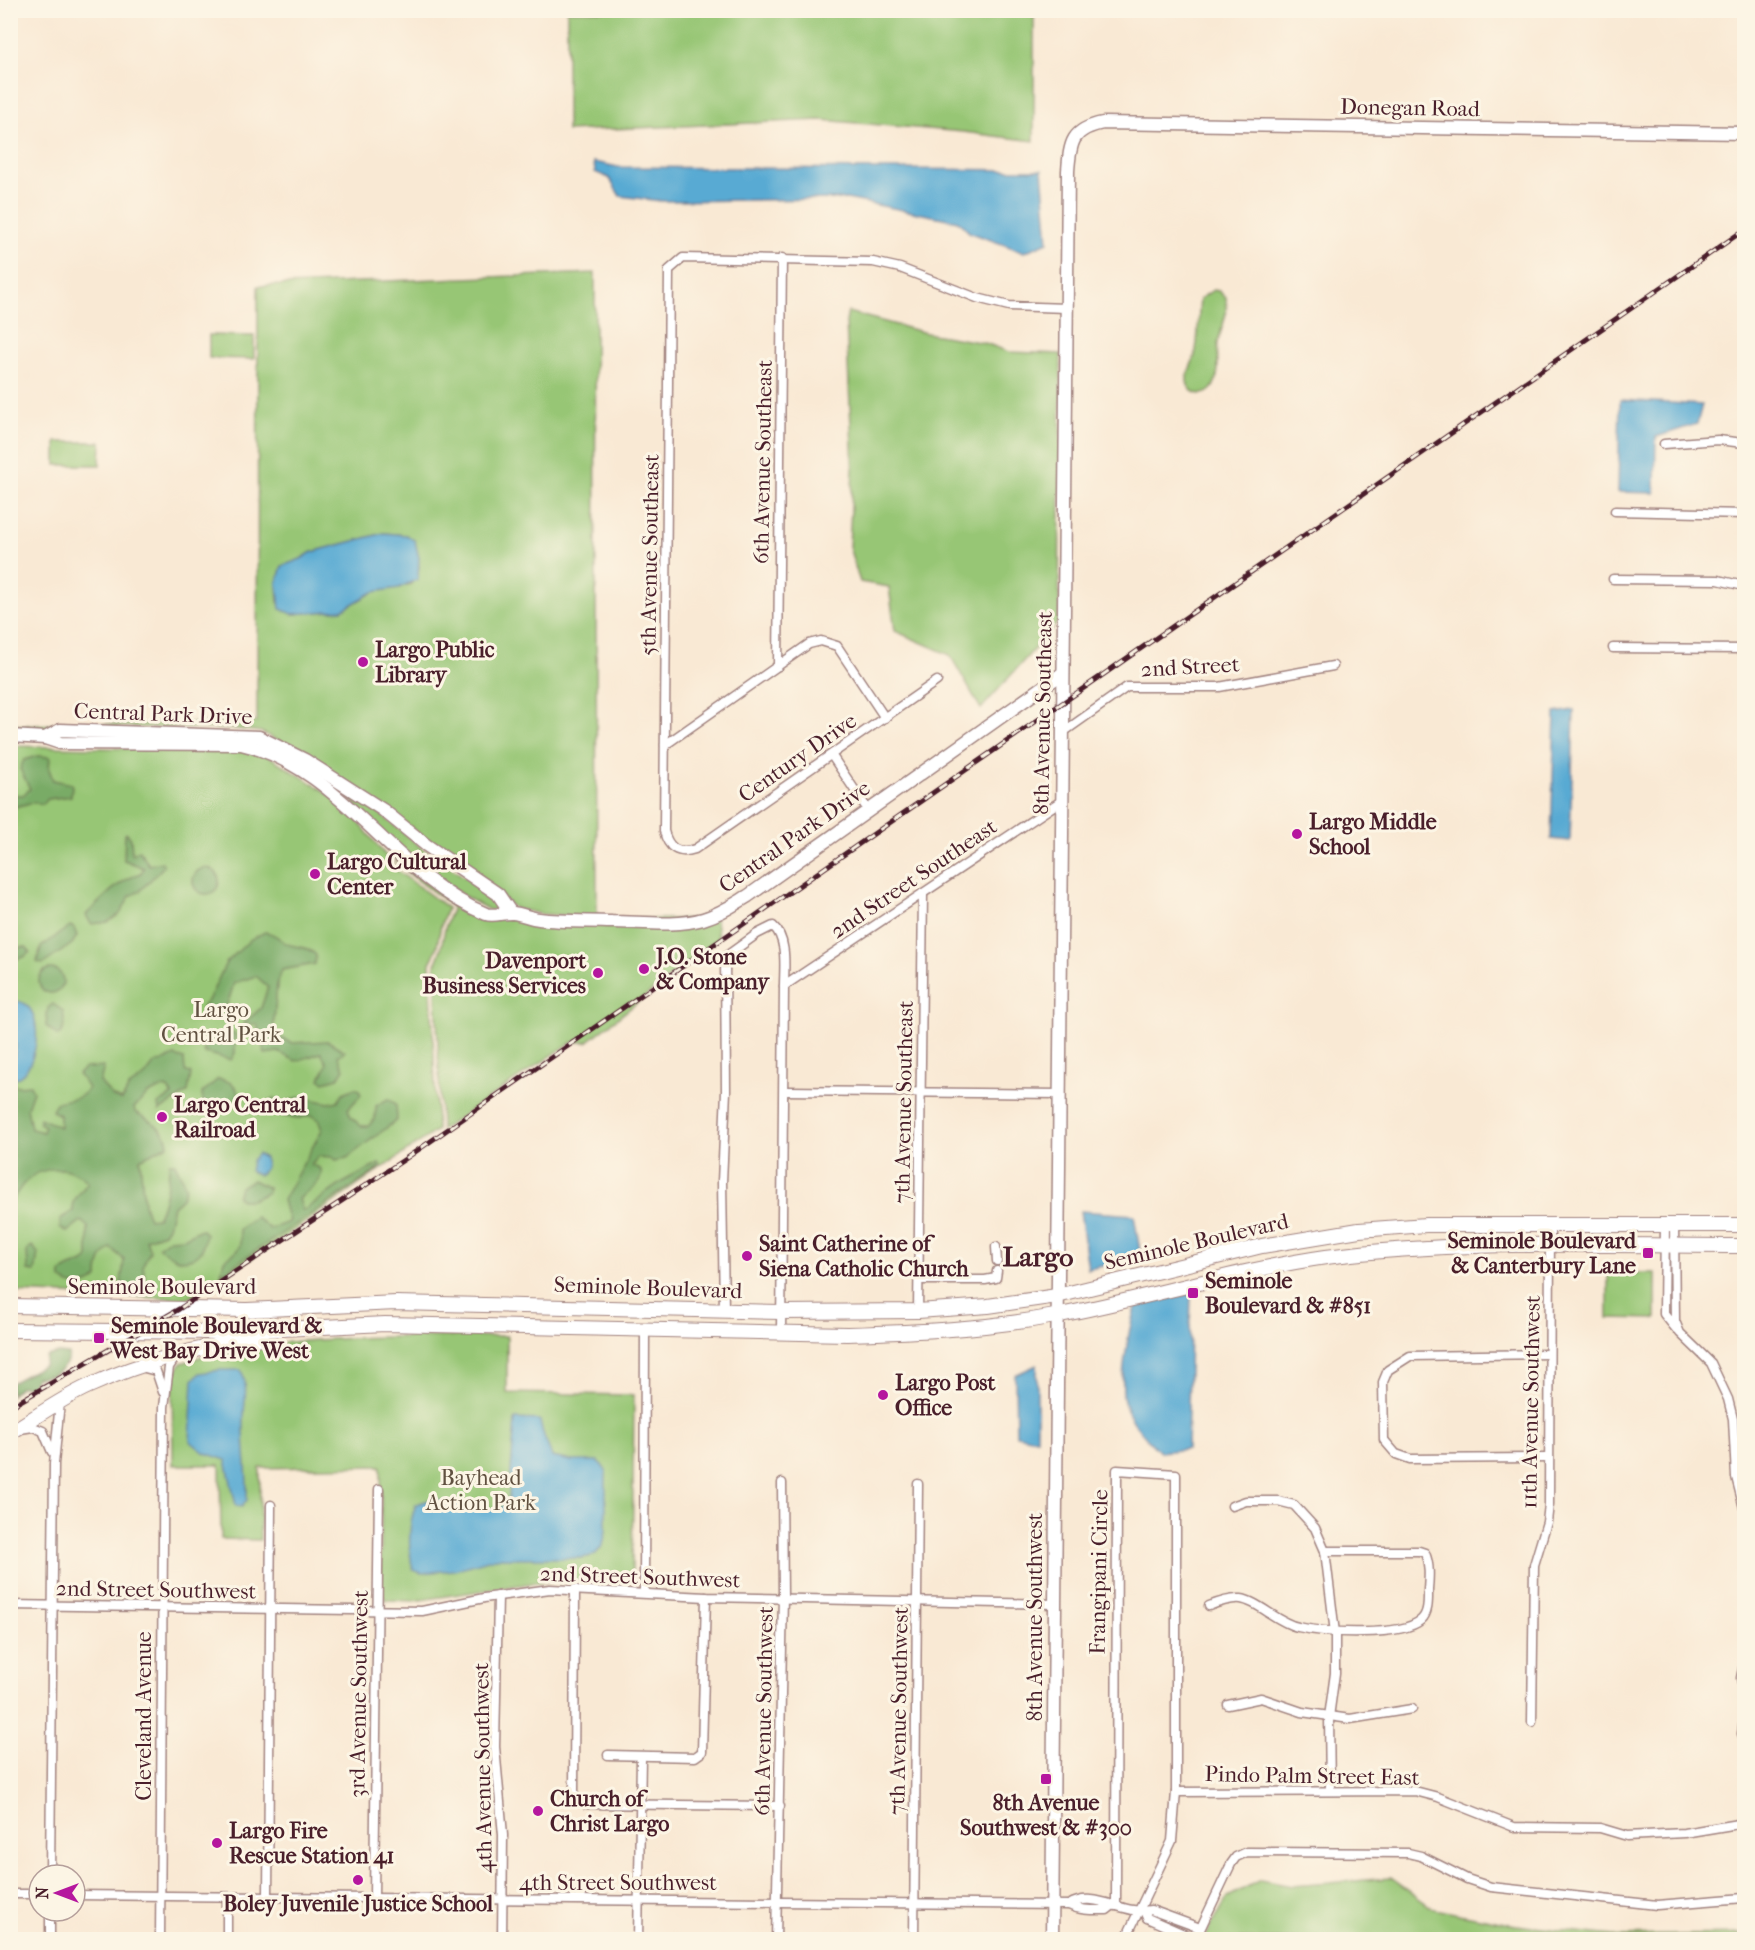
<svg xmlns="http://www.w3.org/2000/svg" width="1755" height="1950" font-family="'IM FELL French Canon',serif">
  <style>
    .green { fill: #97c674; stroke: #707250; stroke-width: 1.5; fill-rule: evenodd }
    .forest { fill: #79ab66; stroke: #626548; stroke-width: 1.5 }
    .water { fill: #58aad3; stroke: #51647f; stroke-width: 1.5 }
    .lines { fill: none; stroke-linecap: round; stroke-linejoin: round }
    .street-casing { stroke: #a28480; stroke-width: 11 }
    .secondary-casing { stroke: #a28480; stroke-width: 15 }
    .primary-casing { stroke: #a28480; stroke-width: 16 }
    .street { stroke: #fff; stroke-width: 8 }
    .secondary { stroke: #fff; stroke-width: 12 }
    .primary { stroke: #fff; stroke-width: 14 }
    .rail-casing { stroke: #4a1f2b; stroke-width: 5 }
    .rail { stroke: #fcf5e5; stroke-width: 3; stroke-dasharray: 9; stroke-linecap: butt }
    .poi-dot { fill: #b5179e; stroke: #fcf5e5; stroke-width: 2 }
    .labels { text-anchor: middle; stroke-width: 6; stroke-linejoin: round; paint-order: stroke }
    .street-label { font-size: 22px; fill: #4a1f2b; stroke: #fcf5e5 }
    .poi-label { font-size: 22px; font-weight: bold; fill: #4a1f2b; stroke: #fcf5e5; text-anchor: start }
    .park-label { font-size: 22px; fill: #615141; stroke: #fcf5e5 }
    .district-label { font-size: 28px; font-weight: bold; fill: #4a1f2b; stroke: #fcf5e5 }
  </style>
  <rect width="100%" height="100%" fill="#fcf5e5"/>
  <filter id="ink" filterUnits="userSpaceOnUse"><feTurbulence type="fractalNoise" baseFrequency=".0167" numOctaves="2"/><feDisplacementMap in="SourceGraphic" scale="12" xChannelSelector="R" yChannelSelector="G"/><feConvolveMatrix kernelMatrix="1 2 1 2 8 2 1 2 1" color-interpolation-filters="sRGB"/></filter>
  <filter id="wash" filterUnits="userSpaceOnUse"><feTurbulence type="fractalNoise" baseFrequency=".008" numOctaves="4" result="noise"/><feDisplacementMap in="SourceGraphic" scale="24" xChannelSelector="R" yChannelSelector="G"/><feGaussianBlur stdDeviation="1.35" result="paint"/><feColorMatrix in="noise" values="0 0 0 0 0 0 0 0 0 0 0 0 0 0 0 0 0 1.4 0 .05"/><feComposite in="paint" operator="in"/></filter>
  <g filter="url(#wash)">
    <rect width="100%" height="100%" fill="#f9e9d4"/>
    <g class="green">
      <polygon points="567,11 1034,11 1034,141 963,132 821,120 567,131"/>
      <path d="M595 273 597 917 540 914 514 908 480 876 308 756 261 732 237 729 60 726 42 733 11 732V725L257 722 258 286ZM384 533 406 535 415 541 419 568 411 584 373 592 342 610 293 614 278 602 277 583 282 566 301 559 312 552Z"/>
      <path d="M1213 290 1219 291 1226 298C1229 314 1221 327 1218 343 1216 357 1221 372 1214 385 1207 400 1186 395 1187 378 1188 370 1193 363 1195 355 1199 338 1198 318 1200 299Z"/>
      <polygon points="848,312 926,333 985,343 1009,352 1061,354 1059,621 981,709 950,655 895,631 889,587 860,582 849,547 853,468 846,322"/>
      <polygon points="209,335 254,336 254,359 209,358"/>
      <polygon points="56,442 101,442 100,465 56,465"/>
      <polygon points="246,740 258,741 276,749 379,813 423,849 494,897 502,909 489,910 464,896 414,862 372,825 352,801 302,765 276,751"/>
      <path d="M11 746 245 751 270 757 325 791 353 815 399 872 448 908C436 928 442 944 430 963L437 1130 271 1246 188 1299 11 1292Z"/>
      <path d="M391 855 407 869 458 904 509 919H716L718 939 587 1042H572L441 1130 435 964C445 947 441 928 452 910L451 905 403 869Z"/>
      <polygon points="1608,1273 1656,1273 1656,1319 1608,1318"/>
      <path d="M507 1336V1393L634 1395 632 1581 540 1582 413 1601 386 1600 381 1592V1466L260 1468V1540L221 1539 220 1465H173L172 1380 181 1363C197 1359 212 1351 229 1349 320 1335 415 1337 507 1336Z"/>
      <polygon points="1391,1878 1434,1909 1516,1925 1613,1936 1744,1934 1744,1939 1203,1939 1228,1897 1260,1880 1292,1886"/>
    </g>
    <g class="forest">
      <polygon points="37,756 50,757 49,769 53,780 72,784 71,796 48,799 42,804 34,802 11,808 11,795 23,795 30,789 20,769 24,760"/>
      <path d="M127 833 131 839 132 855 139 850 149 865 162 862 164 866 140 891 130 896 120 914 108 922 91 924 86 915C103 898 118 881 141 873L144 868 124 860 125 834Z"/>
      <circle cx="206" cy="881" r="13"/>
      <polygon points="70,926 74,928 77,936 72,944 43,964 37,962 41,947"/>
      <path d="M265 932C279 934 280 942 290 945 301 948 306 946 316 955L315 964 282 970 277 985 273 1034 292 1043 328 1041 345 1051 338 1056 344 1069 338 1078 324 1082 320 1079 327 1064 321 1053 296 1061 278 1052 265 1054 257 1024H243L261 1008 268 987 256 976 234 983C229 999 224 1027 201 1016L203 1006 209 999 226 963 251 939Z"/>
      <polygon points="26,947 30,952 24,957 11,961 11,948"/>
      <circle cx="51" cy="981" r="12"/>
      <path d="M53 1004 63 1011C64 1019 66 1032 58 1036L46 1026 48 1008Z"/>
      <polygon points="229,1032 235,1034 235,1053 231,1060 205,1053 203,1051 211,1040"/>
      <path d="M175 1056 184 1059 185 1071 191 1074 188 1092 159 1111 158 1104 172 1095 168 1089 162 1088 148 1094 134 1108 135 1112C148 1119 167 1129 168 1145L140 1159 144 1204 149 1219 157 1218C165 1205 169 1178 169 1163H175L186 1187 182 1198 173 1206 168 1227 164 1233 146 1239 150 1251 143 1265 146 1286 131 1287 121 1283 124 1260 111 1248C100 1257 98 1264 98 1278 88 1286 71 1289 61 1279V1273C70 1264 80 1267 88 1258V1227L81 1221 67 1232 60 1227V1219L73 1211V1202L88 1182C67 1161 35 1166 19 1190 15 1195 16 1197 11 1201V1084L18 1086 30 1085 33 1091 27 1108 31 1129 43 1132 45 1126 39 1123 40 1118 60 1127V1115L52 1111 56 1103C67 1098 82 1101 88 1088L78 1074 85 1068 104 1067 100 1082 113 1097 122 1100 129 1087 145 1076 154 1064Z"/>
      <path d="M218 1079C231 1081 237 1085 240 1098L229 1107 219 1110 203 1102 202 1093Z"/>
      <path d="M355 1088 359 1090 361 1095 348 1109 351 1117 361 1126H368L375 1119 376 1106 388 1099 396 1104 397 1120 347 1158 336 1160 332 1157 319 1156 311 1164 321 1169C323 1184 309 1189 299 1199L303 1211 343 1183 379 1164 382 1167 221 1274 224 1260C238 1251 243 1249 239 1229L256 1217 270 1229 289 1222 283 1200 322 1130 318 1119 310 1115 296 1119 276 1114 269 1103 270 1100 274 1098 282 1103 300 1097 329 1103 338 1101 343 1093Z"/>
      <polygon points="253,1180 268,1188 267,1193 251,1200 241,1200 237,1197 240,1187"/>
      <path d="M201 1229 206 1234 202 1250C187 1268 173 1258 158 1247L169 1239 184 1238Z"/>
      <polygon points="32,1246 38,1253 35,1272 28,1271 27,1250"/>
      <path d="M58 1353 69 1354C67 1371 52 1377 36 1377L31 1386 20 1387 11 1395V1383L44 1365 46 1356Z"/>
    </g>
    <g class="water">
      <polygon points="594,162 618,167 1042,170 1048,242 1024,252 969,232 958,221 847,199 661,201 620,196 609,178 595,172"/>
      <polygon points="1620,400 1702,405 1697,424 1656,437 1655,493 1618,492"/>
      <polygon points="384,533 406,535 415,541 419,558 418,579 399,588 373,592 342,610 293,614 280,609 277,583 282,566 301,559 312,552"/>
      <polygon points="1574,710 1570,841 1551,839 1555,713"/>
      <path d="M11 1001C49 997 39 1072 16 1078L11 1072 16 1046 11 1032Z"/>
      <path d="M258 1154 265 1158C267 1165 265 1173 258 1175L250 1171 252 1160Z"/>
      <polygon points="1080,1211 1134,1215 1141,1258 1088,1269"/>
      <path d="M1191 1293 1187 1449 1160 1452C1146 1439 1134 1426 1126 1408 1117 1387 1129 1330 1135 1307Z"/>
      <polygon points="1037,1365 1037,1439 1016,1435 1015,1375"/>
      <path d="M220 1370H241C249 1386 244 1401 244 1417 243 1441 247 1466 247 1490V1500L242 1507 236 1506 226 1460 205 1453 190 1441 193 1380 200 1373Z"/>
      <path d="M515 1419 540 1420C541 1432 548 1444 552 1457L572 1461H599L606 1471V1531L603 1545 595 1555 583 1558H495L454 1570 422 1573 413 1570C408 1548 408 1526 416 1504L429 1500 461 1502 491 1510 502 1507 509 1497Z"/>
    </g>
  </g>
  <g filter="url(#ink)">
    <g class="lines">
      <g class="street-casing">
        <g id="street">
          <polyline points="1664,444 1718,440 1744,443"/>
          <polyline points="1615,511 1744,514"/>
          <polyline points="1613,579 1718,580 1744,586"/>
          <polyline points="1613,648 1744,649"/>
          <polyline points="778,666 782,258"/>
          <path d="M937 681 695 849C678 855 668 848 664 831L669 270 683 258 873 262 900 268 977 298 1009 306 1066 308"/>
          <polyline points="1062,733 1127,687 1219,687 1333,666"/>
          <polyline points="665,745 809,644 821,641 837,646 885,718"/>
          <polyline points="832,756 868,810"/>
          <polyline points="784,986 1061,801"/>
          <polyline points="785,1091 1061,1094"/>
          <polyline points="1665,1224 1664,1314 1677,1330"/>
          <polyline points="1674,1224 1675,1321 1680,1333 1711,1363 1728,1399 1733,1419 1736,1477 1744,1508"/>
          <polyline points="996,1247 997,1261"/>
          <polyline points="919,1280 985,1280 996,1278 997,1271"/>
          <path d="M724 1310 722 1182 726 1091 725 957 757 934 773 926C788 939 784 968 784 986L781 1333"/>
          <polyline points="918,1311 923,893"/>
          <polyline points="141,1367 156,1371 163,1392"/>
          <polyline points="20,1429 33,1427 43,1431 52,1452"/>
          <polyline points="1549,1458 1410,1459 1396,1454 1384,1440 1383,1382 1388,1370 1410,1356 1549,1354"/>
          <polyline points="1232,1506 1246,1501 1278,1501 1294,1505 1315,1528 1325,1551 1335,1633 1335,1673 1329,1717 1330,1790"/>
          <polyline points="575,1589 574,1795 585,1804 780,1806"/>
          <polyline points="644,1593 645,1330"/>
          <polyline points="498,1596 495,1747 503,1835 502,1940"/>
          <polyline points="10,1605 422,1611 484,1598 550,1589 706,1597 1055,1604"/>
          <path d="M1209 1606C1219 1602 1230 1598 1241 1599 1258 1601 1278 1623 1298 1627 1324 1633 1402 1637 1421 1620 1429 1613 1428 1599 1428 1590 1429 1577 1430 1565 1425 1553L1419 1551H1325"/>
          <polyline points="1744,1664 1741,1678 1744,1692"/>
          <polyline points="1228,1705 1261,1698 1302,1712 1350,1719 1412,1709"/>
          <polyline points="1532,1722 1534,1565 1547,1522 1549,1504 1550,1224"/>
          <polyline points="1742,1734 1744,1718"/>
          <polyline points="608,1755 695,1757 702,1752 706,1597"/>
          <polyline points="1176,1792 1415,1791 1438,1797 1514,1827 1600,1828 1627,1836 1684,1833 1744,1823"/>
          <polyline points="50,1875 54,1464 60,1402"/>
          <polyline points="10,1894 39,1894"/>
          <path d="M75 1895 1069 1905C1080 1911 1094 1910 1107 1910L1112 1906"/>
          <polyline points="268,1897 271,1505"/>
          <polyline points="374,1898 379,1489"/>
          <path d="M1069 1905C1095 1889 1123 1916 1151 1910L1200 1928"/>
          <polyline points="1116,1906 1117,1470 1176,1474 1176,1792 1172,1841 1125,1940"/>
          <polyline points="50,1911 50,1940"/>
          <polyline points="1144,1911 1147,1918 1195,1939"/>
          <polyline points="160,1940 164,1407 169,1367 177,1355"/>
          <polyline points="227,1940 227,1897"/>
          <polyline points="638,1940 641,1757"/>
          <polyline points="776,1940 783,1596 782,1483"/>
          <polyline points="914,1940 918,1484"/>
          <polyline points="1195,1940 1231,1864 1236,1857 1247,1852 1408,1853 1421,1856 1467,1879 1491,1887 1657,1905 1744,1898"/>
        </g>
      </g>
      <g class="secondary-casing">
        <g id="secondary">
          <path d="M10 736 45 738 60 743 241 744C342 767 392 875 486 914 494 917 504 912 513 913 522 914 530 918 539 919 563 922 588 921 612 922 641 922 675 927 703 919 720 914 733 905 748 896L1063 673"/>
          <polyline points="45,738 60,730 259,737 305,760 383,810 426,845 498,894 511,913"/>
          <path d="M1052 1940 1068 171C1070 142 1072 129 1103 123L1744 133"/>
        </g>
      </g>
      <g class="primary-casing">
        <g id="primary">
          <polyline points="10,1306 247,1310 396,1303 781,1312 918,1311 988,1306 1057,1296 1262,1246 1359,1230 1426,1225 1744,1225"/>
          <path d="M10 1330 222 1332 385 1324 847 1334C916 1332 986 1329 1055 1316 1146 1299 1235 1270 1326 1257 1464 1239 1606 1246 1744 1246"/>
          <path d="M10 1433C36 1417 62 1398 89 1386 144 1361 202 1346 261 1338"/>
        </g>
      </g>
      <use href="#street" class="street"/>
      <use href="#secondary" class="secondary"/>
      <use href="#primary" class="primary"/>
      <g class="rail-casing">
        <polyline id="rail" points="10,1407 179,1309 405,1159 1744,230"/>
      </g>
      <use href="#rail" class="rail"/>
    </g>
  </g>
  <g class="poi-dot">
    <circle cx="363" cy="662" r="6"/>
    <circle cx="1297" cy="834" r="6"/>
    <circle cx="315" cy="874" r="6"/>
    <circle cx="644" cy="969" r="6"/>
    <circle cx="598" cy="973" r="6"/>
    <circle cx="162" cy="1117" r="6"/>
    <rect x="1642" y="1247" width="12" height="12" rx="3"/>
    <circle cx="747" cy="1256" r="6"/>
    <rect x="1187" y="1287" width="12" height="12" rx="3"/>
    <rect x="93" y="1332" width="12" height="12" rx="3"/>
    <circle cx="883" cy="1395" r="6"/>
    <rect x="1040" y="1773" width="12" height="12" rx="3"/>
    <circle cx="538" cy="1811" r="6"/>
    <circle cx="217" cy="1843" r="6"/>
    <circle cx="358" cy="1880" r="6"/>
  </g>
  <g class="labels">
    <g class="street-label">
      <text transform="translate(1410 107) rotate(1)" y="8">Donegan Road</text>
      <text transform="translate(762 462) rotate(-89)" y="8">6th Avenue Southeast</text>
      <text transform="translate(649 555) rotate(-89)" y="8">5th Avenue Southeast</text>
      <text transform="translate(1190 666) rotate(-3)" y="8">2nd Street</text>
      <text transform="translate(163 713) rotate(2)" y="8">Central Park Drive</text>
      <text transform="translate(1042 713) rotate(-89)" y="8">8th Avenue Southeast</text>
      <text transform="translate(797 757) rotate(-35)" y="8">Century Drive</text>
      <text transform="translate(794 836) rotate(-35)" y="8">Central Park Drive</text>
      <text transform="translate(913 878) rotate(-34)" y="8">2nd Street Southeast</text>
      <text transform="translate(903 1102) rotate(-89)" y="8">7th Avenue Southeast</text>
      <text transform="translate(1196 1241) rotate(-13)" y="8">Seminole Boulevard</text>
      <text x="162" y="1294">Seminole Boulevard</text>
      <text transform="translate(648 1287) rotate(2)" y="8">Seminole Boulevard</text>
      <text transform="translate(1530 1402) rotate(-89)" y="8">11th Avenue Southwest</text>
      <text transform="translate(1098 1572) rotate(-89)" y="8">Frangipani Circle</text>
      <text transform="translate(640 1576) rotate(2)" y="8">2nd Street Southwest</text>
      <text transform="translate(156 1589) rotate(1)" y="8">2nd Street Southwest</text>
      <text transform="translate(1034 1617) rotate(-90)" y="8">8th Avenue Southwest</text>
      <text transform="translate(358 1694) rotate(-89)" y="8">3rd Avenue Southwest</text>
      <text transform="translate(763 1711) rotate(-89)" y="8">6th Avenue Southwest</text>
      <text transform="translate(898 1711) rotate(-89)" y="8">7th Avenue Southwest</text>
      <text transform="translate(143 1716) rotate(-90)" y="8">Cleveland Avenue</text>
      <text transform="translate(482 1768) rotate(-91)" y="8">4th Avenue Southwest</text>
      <text transform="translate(1312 1775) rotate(1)" y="8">Pindo Palm Street East</text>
      <text x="618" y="1890">4th Street Southwest</text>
    </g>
    <g class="poi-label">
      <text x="375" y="657">Largo Public<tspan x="375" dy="25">Library</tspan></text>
      <text x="1309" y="829">Largo Middle<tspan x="1309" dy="25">School</tspan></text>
      <text x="327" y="869">Largo Cultural<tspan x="327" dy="25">Center</tspan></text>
      <text x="656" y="964">J.O. Stone<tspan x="656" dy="25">&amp; Company</tspan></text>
      <text x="586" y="968" text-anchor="end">Davenport<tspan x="586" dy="25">Business Services</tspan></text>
      <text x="174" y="1112">Largo Central<tspan x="174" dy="25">Railroad</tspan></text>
      <text x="1636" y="1248" text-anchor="end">Seminole Boulevard<tspan x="1636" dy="25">&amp; Canterbury Lane</tspan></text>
      <text x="759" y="1251">Saint Catherine of<tspan x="759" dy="25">Siena Catholic Church</tspan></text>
      <text x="1205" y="1288">Seminole<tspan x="1205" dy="25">Boulevard &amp; #851</tspan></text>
      <text x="111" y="1333">Seminole Boulevard &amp;<tspan x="111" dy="25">West Bay Drive West</tspan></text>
      <text x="895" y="1390">Largo Post<tspan x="895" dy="25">Office</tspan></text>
      <text x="550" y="1806">Church of<tspan x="550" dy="25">Christ Largo</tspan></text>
      <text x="1046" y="1810" text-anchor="middle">8th Avenue<tspan x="1046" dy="25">Southwest &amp; #300</tspan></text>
      <text x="229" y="1838">Largo Fire<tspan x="229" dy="25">Rescue Station 41</tspan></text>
      <text x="358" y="1911" text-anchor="middle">Boley Juvenile Justice School</text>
    </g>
    <g class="park-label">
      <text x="221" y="1017">Largo<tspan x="221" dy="25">Central Park</tspan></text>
      <text x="481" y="1485">Bayhead<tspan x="481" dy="25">Action Park</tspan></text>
    </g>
    <g class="district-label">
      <text x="1038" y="1266">Largo</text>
    </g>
  </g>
  <rect width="1755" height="1950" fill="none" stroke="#fcf5e5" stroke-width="36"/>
  <g transform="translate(57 1893) rotate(270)"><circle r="28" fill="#fcf5e5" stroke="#b59f9b" stroke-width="1.5"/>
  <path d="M0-4.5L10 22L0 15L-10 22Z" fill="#b5179e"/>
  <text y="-9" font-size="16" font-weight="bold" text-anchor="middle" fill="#4a1f2b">N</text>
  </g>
</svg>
